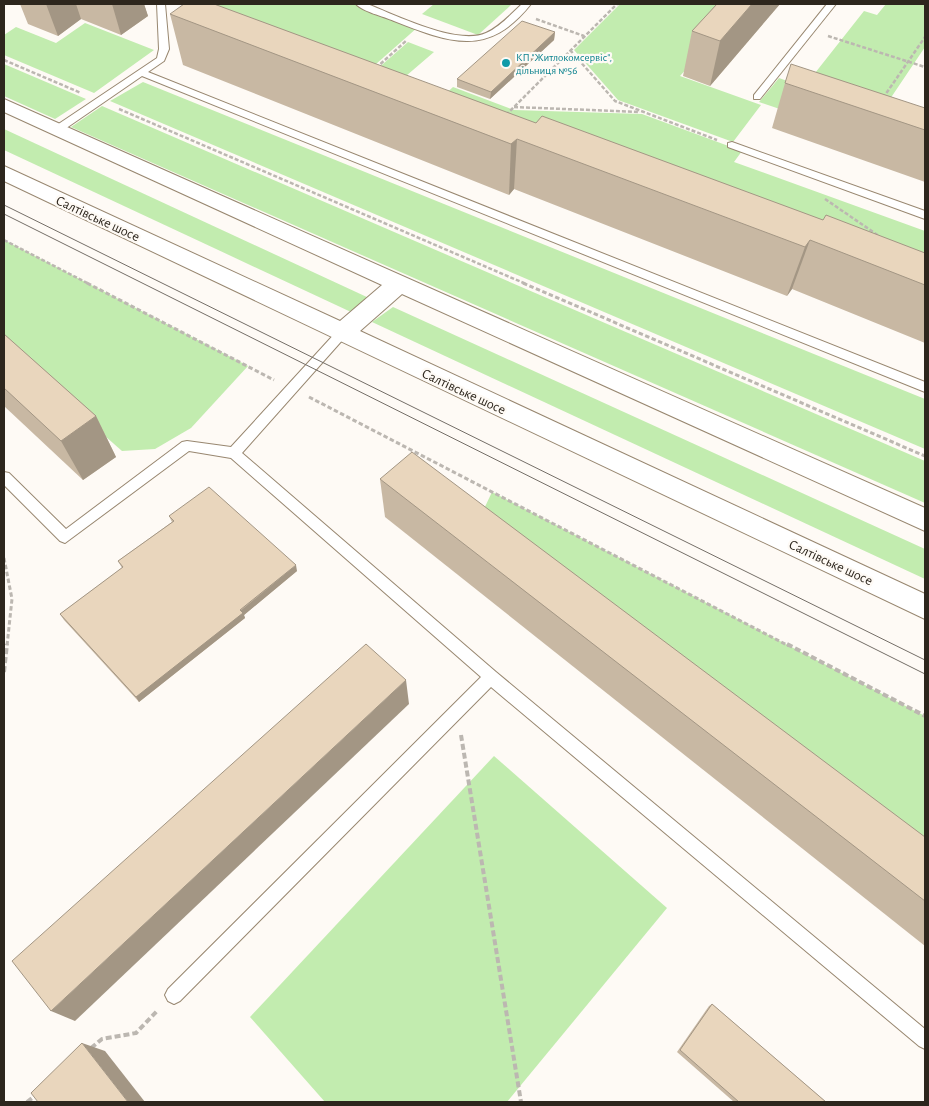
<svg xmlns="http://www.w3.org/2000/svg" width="929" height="1106" font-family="'Alegreya Sans',sans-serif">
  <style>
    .green { fill: #c2ecaf }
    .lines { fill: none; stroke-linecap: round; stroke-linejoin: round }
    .lane-casing { stroke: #988770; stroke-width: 2 }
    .primary-casing { stroke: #988770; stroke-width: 2 }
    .path-far2 { stroke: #bcb7b1; stroke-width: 2.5; stroke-dasharray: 4 2; stroke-linecap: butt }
    .path-far1 { stroke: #bcb7b1; stroke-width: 3; stroke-dasharray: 4.5 2.5; stroke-linecap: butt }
    .path { stroke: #bcb7b1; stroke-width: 4; stroke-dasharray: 6 3; stroke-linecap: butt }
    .lane { fill: #fff; fill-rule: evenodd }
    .primary { fill: #fff; fill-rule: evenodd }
    .tram { stroke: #746e67; stroke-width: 1 }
    .wall { fill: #c8b8a3 }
    .shaded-wall { fill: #a39684 }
    .building { fill: #e9d6bd; stroke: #a39684 }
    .culture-dot { fill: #0f9aa8; stroke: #fefaf5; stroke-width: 2 }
    .labels { text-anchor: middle; stroke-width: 4.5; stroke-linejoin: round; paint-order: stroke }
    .far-culture-label { font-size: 11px; fill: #0d838f; stroke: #fefaf5; text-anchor: start }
    .street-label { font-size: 14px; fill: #2d261d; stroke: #fefaf5 }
  </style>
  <rect width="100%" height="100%" fill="#fefaf5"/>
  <g class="green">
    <polygon points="195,4 354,4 418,27 350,87"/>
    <polygon points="434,4 508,4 511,5 478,35 422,14"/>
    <polygon points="620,4 744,4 680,76 761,105 733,142 618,100 574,50"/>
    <polygon points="886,4 925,4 925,47 888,102 925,158 759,102 779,78 804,87 864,11 877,15"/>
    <polygon points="85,23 154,50 94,93 4,55 4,35 16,27 56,43"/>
    <polygon points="408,42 434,52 399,82 440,99 453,87 514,110 642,114 742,151 734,162 925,231 925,309 351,92"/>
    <polygon points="4,64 86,99 55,119 4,96"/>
    <polygon points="143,82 925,399 925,449 110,101"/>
    <polygon points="102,106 925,461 925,503 71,127"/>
    <polygon points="4,129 369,298 351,312 4,150"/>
    <polygon points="4,240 248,366 191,428 155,449 122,451 4,347"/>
    <polygon points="393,307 925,549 925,579 372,322"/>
    <polygon points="492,492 925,716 925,871 474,530"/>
    <polygon points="494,756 667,908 507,1102 325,1102 250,1017"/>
  </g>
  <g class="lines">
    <g class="lane-casing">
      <g id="lane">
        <polygon points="157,4 165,4 169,49 164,61 148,72 925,382 925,392 142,76 62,131 54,131 54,127 157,58 159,49"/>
        <path d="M356 4H367C396 15 457 46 486 33 500 27 511 14 522 4H531C488 58 450 43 394 21 383 16 363 12 356 4Z"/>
        <polygon points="827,4 836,4 760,99 754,99 754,95"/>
        <polygon points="732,142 925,211 925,219 728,147 728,143"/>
        <polygon points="342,329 346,330 348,333 346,336 242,453 496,672 925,1029 925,1049 919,1046 491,687 180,1001 174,1004 168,1001 165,995 168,989 481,677 231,458 189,451 65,543 60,541 4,485 4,472 9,473 66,529 182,442 187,441 231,447 338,330"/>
      </g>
    </g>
    <g class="primary-casing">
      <polygon id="primary" points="4,99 925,508 925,531 402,294 360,331 925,594 925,619 4,181 4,166 340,321 382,285 4,112"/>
    </g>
    <g class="path-far2">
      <polyline points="536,19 584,36"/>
      <polyline points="828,36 925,67"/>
      <polyline points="570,50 615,101 717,140"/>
      <polyline points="4,60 81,93"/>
      <polyline points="376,68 407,40"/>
      <polyline points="883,98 925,37"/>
      <polyline points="514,107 640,112"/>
      <polyline points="119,109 526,284"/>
      <polyline points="506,115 617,4"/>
      <polyline points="825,199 879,236"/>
      <polyline points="4,240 89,284"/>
    </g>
    <g class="path-far1">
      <polyline points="87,283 274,380"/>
      <polyline points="523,283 925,456"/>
      <polyline points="309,397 789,646"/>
      <polyline points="4,558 12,599 7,646"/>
    </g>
    <g class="path">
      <polyline points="787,644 925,716"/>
      <polyline points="4,672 7,644"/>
      <polyline points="461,735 521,1102"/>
      <polyline points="91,1048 102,1039 136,1033 158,1010"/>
      <polyline points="27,1102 36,1095"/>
    </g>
    <use href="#lane" class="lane"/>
    <use href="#primary" class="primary"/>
    <g class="tram">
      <polyline points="4,205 925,660"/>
      <polyline points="4,214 925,674"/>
    </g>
  </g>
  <g class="wall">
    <polygon points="20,4 144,4 148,16 121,35 81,19 58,36 28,24"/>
    <polygon points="717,4 780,4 710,86 683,76 692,31"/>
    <polygon points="170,14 536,123 823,220 925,253 925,343 792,289 787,296 514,189 509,195 183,65"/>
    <polygon points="555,32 554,40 490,99 457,87 457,79"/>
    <polygon points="785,83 925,108 925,182 772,128"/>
    <polygon points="4,334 96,416 116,457 83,480 4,406"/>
    <polygon points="380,479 925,837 925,946 385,517"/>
    <polygon points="169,516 297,571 244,615 245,618 139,702 64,620 60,614 122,568 118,561 172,522"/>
    <polygon points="712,1004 826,1102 734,1102 677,1052 709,1006"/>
  </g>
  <g class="shaded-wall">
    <polygon points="46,4 76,4 81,19 58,36"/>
    <polygon points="112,4 144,4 148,16 121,35"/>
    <polygon points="752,4 780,4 710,86 720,41"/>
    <polygon points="555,32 554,40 490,99 491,92"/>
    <polygon points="517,139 514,189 509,195 511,144"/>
    <polygon points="810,240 792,289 787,296 805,247"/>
    <polygon points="96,416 116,457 83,480 61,441"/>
    <polygon points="296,565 297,571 244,615 245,618 139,702 136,697"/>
    <polygon points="406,680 409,704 75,1021 51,1011"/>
    <polygon points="82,1043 105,1051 145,1102 128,1102"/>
  </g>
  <g class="building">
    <polygon points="184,4 214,4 536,123 542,116 823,220 826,215 925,253 925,285 810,240 805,247 517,139 511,144 170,14"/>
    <polygon points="717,4 752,4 720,41 692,31"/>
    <polygon points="522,21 555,32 491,92 457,79"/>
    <polygon points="791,64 925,108 925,130 785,83"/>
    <polygon points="4,334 96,416 61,441 4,388"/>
    <polygon points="412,452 925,837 925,901 380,479"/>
    <polygon points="209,487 296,565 240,610 243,613 136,697 60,614 123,567 118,561 174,521 169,516"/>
    <polygon points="366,644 406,680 51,1011 12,961"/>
    <polygon points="712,1004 826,1102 739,1102 680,1050"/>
    <polygon points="82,1043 128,1102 38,1102 31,1093"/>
  </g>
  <circle class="culture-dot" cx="506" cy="63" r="5"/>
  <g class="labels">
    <g class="far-culture-label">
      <text x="516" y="61">КП "Житлокомсервіс",<tspan x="516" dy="13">дільниця №56</tspan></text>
    </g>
    <g class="street-label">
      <text transform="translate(98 218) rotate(25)" y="5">Салтівське шосе</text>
      <text transform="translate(464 391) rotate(25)" y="5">Салтівське шосе</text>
      <text transform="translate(831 562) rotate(25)" y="5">Салтівське шосе</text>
    </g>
  </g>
  <rect width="929" height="1106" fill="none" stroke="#2d261d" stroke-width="10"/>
</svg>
